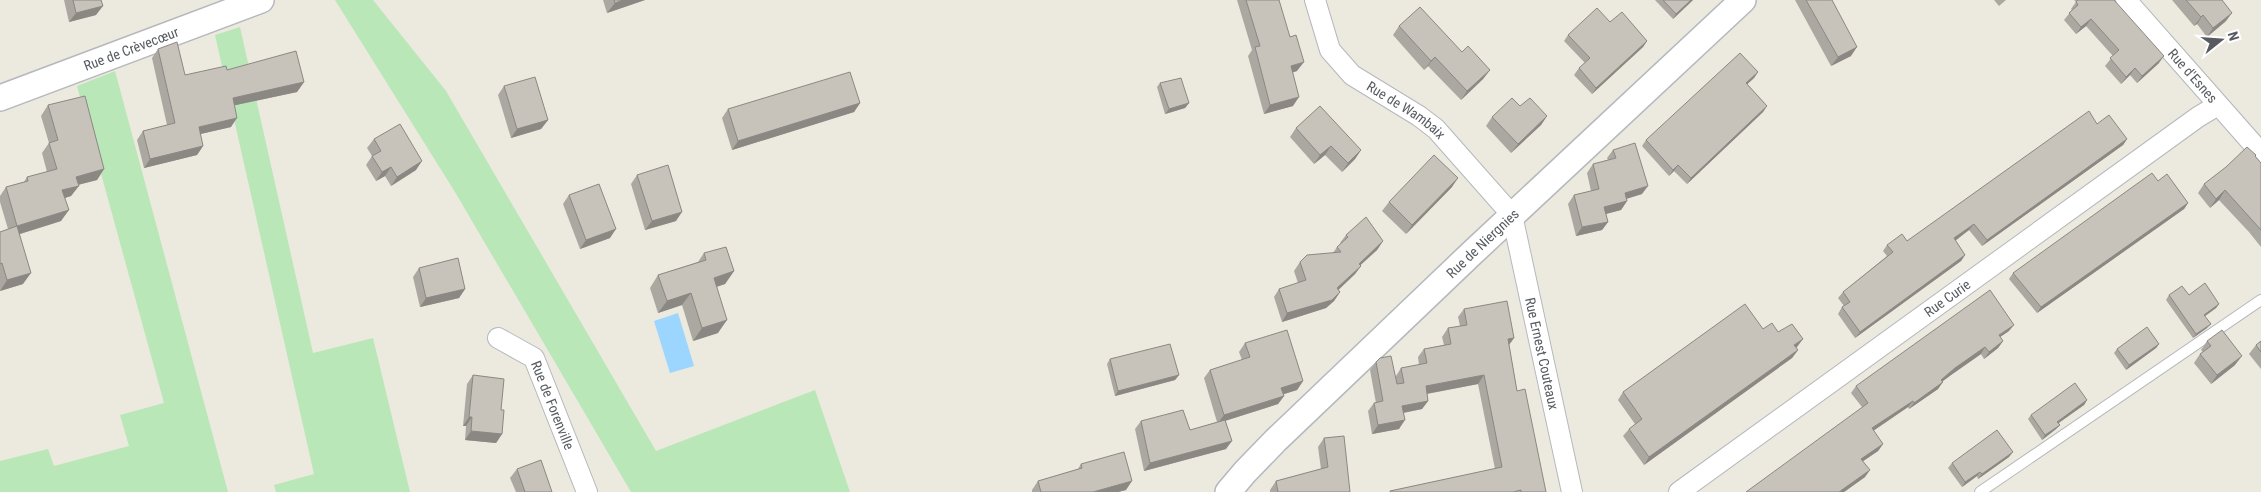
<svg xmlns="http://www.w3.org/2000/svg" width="2261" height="492" font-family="'Roboto Condensed',sans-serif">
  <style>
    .green { fill: #b9e7b8 }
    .water { fill: #9cd6ff }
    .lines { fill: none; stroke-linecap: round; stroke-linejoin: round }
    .service-casing { stroke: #b5b8bd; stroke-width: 12 }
    .minor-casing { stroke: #b5b8bd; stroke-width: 22 }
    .tertiary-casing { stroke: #b5b8bd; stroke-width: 28 }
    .service { stroke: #fff; stroke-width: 10 }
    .minor { stroke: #fff; stroke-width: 20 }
    .tertiary { stroke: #fff; stroke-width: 25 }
    .wall { fill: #aba8a1 }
    .shaded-wall { fill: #8b8883 }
    .building { fill: #c7c3bb; stroke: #8b8883 }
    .labels { text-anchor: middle; stroke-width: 4; stroke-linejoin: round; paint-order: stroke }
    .street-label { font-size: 14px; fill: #585c61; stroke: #fff }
  </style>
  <rect width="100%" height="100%" fill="#ece9de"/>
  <g class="green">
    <polygon points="335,0 373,0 446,91 656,451 815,390 850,492 631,492 455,192"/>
    <polygon points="240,27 313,353 373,338 410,492 276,492 274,485 314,474 215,35"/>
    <polygon points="115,71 228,492 0,492 0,461 48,449 54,466 129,446 120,415 164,403 77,86"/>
  </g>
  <polygon class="water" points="678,313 694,366 670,373 654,321"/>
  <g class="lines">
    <g class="service-casing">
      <polyline id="service" points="1980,492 2261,300"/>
    </g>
    <g class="minor-casing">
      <g id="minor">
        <path id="s1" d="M1315 0 1330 50 1352 75 1419 116 1436 129 1512 215 1572 492"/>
        <path id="s2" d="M2126 0 2261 153"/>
        <path id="s3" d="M498 338 534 358 587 492"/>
        <path id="s4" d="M1679 492 2198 117 2218 105"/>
      </g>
    </g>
    <g class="tertiary-casing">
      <g id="tertiary">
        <path id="s5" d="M0 98 261 0"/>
        <path id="s6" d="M1228 492 1245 472 1276 440 1471 254 1743 0"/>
      </g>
    </g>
    <use href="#service" class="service"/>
    <use href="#minor" class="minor"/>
    <use href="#tertiary" class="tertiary"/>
  </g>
  <g class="wall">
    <polygon points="64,0 101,0 96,15 69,22"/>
    <polygon points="603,0 645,0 607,13"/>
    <polygon points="1237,0 1279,0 1297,71 1293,72 1293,106 1264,114 1248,56 1252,50"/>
    <polygon points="1655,0 1693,0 1673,19"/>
    <polygon points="1795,0 1832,0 1851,56 1831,66"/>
    <polygon points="1994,0 2006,0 1999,6"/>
    <polygon points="2074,0 2114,0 2159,63 2137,83 2130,75 2121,84 2105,66 2113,56 2086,26 2076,34 2064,20 2072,10 2071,9 2076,2"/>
    <polygon points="2172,0 2222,0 2226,21 2207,37 2197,24 2194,26"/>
    <polygon points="1610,22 1647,41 1643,47 1592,94 1574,75 1579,68 1585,63 1564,41 1568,35"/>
    <polygon points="1399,26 1462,52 1490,70 1483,79 1461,100 1428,66 1424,70 1393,35"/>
    <polygon points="158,49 185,75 227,70 304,82 297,92 235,105 231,127 200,134 203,146 197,155 144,168 137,140 143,131 167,125 152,58"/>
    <polygon points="1758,72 1754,78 1747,84 1767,106 1763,112 1687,184 1674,171 1669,176 1642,146 1646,140"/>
    <polygon points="1160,83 1189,103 1185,108 1165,114 1157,87"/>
    <polygon points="504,86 548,120 541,129 511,138 498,95"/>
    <polygon points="860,103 854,112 732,150 722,118 728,109"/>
    <polygon points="48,105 104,169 97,180 78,185 71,196 65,198 61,221 20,234 23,284 0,291 0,232 8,229 0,202 0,196 6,187 24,182 27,177 47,172 42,153 49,143 41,116"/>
    <polygon points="1520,106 1547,116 1541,125 1511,153 1486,126 1492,117"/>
    <polygon points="2097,124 2127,139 2123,145 1982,246 1969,230 1955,240 1965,255 1961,261 1855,338 1838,314 1842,307 1844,306 1838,298 1843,292 1887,256 1883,251 1887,245 1907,241"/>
    <polygon points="1296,128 1361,150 1355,159 1342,172 1325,155 1314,164 1290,137"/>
    <polygon points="374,139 416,170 391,186 385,176 376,181 366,165 372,156 367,148"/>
    <polygon points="1613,150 1642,194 1626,199 1627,201 1621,210 1606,214 1608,222 1602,230 1576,236 1568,204 1574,195 1591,191 1587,173 1593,164 1608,160 1607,158"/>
    <polygon points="2255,156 2261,163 2261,247 2249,232 2219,200 2210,208 2198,193 2204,184"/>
    <polygon points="637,175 676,221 645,230 631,184"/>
    <polygon points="2158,181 2188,203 2184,209 2037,313 2009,279 2013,273"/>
    <polygon points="1452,187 1406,234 1382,211 1389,202"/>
    <polygon points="569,195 610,238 580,249 563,204"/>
    <polygon points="1346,235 1383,241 1377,250 1360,265 1361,266 1355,274 1338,290 1340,292 1334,301 1326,308 1282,322 1274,297 1279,289 1298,283 1294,271 1300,262 1333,253 1337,247 1341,244 1340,243"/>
    <polygon points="704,253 734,271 725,284 717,287 718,333 693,341 682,305 658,313 650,288 658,275 698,262"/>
    <polygon points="419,268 465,289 459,298 420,307 413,277"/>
    <polygon points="2169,295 2189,295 2219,304 2216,308 2205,316 2207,328 2193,338 2166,300"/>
    <polygon points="1464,309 1514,338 1509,345 1517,391 1546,492 1389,492 1390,491 1495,469 1478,384 1427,394 1428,401 1422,409 1404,413 1399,429 1372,434 1368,411 1374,403 1376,403 1370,370 1376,362 1396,376 1401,368 1419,365 1418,357 1424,349 1444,345 1442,337 1448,328 1460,326 1458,317"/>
    <polygon points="1763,329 1778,332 1797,347 1796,348 1798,350 1792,358 1644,465 1623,436 1629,429 1635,424 1618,400 1623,392"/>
    <polygon points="2009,331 2000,337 2003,341 1998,348 1984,359 1981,354 1951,375 1943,381 1938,389 1909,409 1908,407 1873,431 1883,444 1878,451 1863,461 1865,477 1844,492 1862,407 1851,393 1856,386"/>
    <polygon points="2207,341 2235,365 2211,384 2194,363 2200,354 2203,352 2201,350"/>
    <polygon points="2261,341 2261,369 2249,354 2256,345"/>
    <polygon points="1245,343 1303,381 1297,390 1283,394 1284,396 1278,404 1225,421 1226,449 1144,471 1135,429 1141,421 1190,430 1217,422 1204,378 1210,370 1242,360 1239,352"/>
    <polygon points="2159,344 2156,348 2126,370 2114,353 2117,349"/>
    <polygon points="1110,359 1179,375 1175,380 1115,396 1107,364"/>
    <polygon points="473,375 501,410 502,434 496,443 465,440 466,426 463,426 467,384"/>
    <polygon points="2087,400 2084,405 2059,423 2060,425 2056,429 2042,440 2028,419 2031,415"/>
    <polygon points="1324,438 1350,492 1270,492 1270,490 1276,481 1321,469 1318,447"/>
    <polygon points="2009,457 1978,479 1977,476 1962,487 1948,468 1952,463"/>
    <polygon points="1081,464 1126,490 1118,492 1032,492 1032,490 1038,481 1078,469"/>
    <polygon points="517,469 552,492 516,492 510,478"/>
  </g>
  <g class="shaded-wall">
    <polygon points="623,0 645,0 607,13 615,3"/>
    <polygon points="1691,0 1693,0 1673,19 1676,14"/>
    <polygon points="103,6 96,15 69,22 76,13"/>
    <polygon points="2232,13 2226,21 2207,37 2213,28"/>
    <polygon points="2203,15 2197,24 2194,26 2201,17"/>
    <polygon points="2091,19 2086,26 2076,34 2081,27"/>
    <polygon points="1647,41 1643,47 1592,94 1596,88"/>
    <polygon points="1857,47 1851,56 1831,66 1838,57"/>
    <polygon points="2164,56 2159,63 2137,83 2142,76"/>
    <polygon points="1435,57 1428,66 1424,70 1431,61"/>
    <polygon points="1304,62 1297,71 1285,75 1291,66"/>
    <polygon points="2135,68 2130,75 2121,84 2126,77"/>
    <polygon points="1490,70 1483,79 1461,100 1467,91"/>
    <polygon points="1758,72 1754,78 1742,89 1746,83"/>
    <polygon points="304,82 297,92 227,107 233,98"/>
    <polygon points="1299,97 1293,106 1264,114 1270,105"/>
    <polygon points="860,103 854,112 732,150 738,141"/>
    <polygon points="1189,103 1185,108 1165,114 1169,109"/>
    <polygon points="1767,106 1763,112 1687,184 1691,178"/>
    <polygon points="1547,116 1541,125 1511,153 1518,144"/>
    <polygon points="237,118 231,127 192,136 199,127"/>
    <polygon points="548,120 541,129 511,138 517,129"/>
    <polygon points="2127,139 2123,145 1982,246 1987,240"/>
    <polygon points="203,146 197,155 144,168 150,159"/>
    <polygon points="1331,146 1325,155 1314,164 1320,155"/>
    <polygon points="1361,150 1355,159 1342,172 1348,163"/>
    <polygon points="422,161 416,170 391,186 397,177"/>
    <polygon points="1678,165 1674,171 1669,176 1673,170"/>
    <polygon points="391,167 385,176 376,181 382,172"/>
    <polygon points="104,169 97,180 69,187 76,177"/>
    <polygon points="1458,178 1452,187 1406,234 1412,225"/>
    <polygon points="79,186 71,196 55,201 62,190"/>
    <polygon points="1648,186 1642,194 1619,201 1625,193"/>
    <polygon points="2225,190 2219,200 2210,208 2216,199"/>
    <polygon points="1627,201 1621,210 1598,216 1604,207"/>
    <polygon points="2188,203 2184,209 2037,313 2041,307"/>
    <polygon points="69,210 61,221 10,237 17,226"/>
    <polygon points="682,212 676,221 645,230 652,221"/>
    <polygon points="1608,222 1602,230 1576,236 1582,227"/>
    <polygon points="1974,224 1969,230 1950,245 1954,238"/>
    <polygon points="616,229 610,238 580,249 586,240"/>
    <polygon points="1383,241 1377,250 1353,272 1359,264"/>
    <polygon points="1965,255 1961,261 1855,338 1860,332"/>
    <polygon points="1361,266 1355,274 1331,297 1337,288"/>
    <polygon points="734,271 725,284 705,290 714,278"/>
    <polygon points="31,273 23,284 0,291 7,280"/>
    <polygon points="465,289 459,298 420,307 426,298"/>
    <polygon points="1340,292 1334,301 1326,308 1282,322 1287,313"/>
    <polygon points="691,293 682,305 658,313 667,301"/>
    <polygon points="2219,304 2216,308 2201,319 2204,315"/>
    <polygon points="727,320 718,333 693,341 702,328"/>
    <polygon points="2211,324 2207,328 2193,338 2196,334"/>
    <polygon points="2014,325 2009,331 1994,341 1999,335"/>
    <polygon points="1514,338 1508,346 1508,339"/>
    <polygon points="1803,339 1797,347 1789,353 1794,345"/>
    <polygon points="2003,341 1998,348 1984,359 1989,352"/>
    <polygon points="2159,344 2156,348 2126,370 2129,365"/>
    <polygon points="1985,347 1981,354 1951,375 1936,386 1941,380 1955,368"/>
    <polygon points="1798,350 1792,358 1644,465 1649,457"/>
    <polygon points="2242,356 2235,365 2211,384 2217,375"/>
    <polygon points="1179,375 1175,380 1115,396 1118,391"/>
    <polygon points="1484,375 1478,384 1420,395 1426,386"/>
    <polygon points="1303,381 1297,390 1275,397 1281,388"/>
    <polygon points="1943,382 1938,389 1909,409 1914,403"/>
    <polygon points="1284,396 1278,404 1218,423 1224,415"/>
    <polygon points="2087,400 2084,405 2054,426 2057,422"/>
    <polygon points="1428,401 1422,409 1396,414 1402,406"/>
    <polygon points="1913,401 1908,407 1867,435 1872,428"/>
    <polygon points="469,417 472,417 466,426 463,426"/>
    <polygon points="1405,420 1399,429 1372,434 1378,425"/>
    <polygon points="2060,425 2056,429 2042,440 2045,435"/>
    <polygon points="471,431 502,434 496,443 465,440"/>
    <polygon points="1232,441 1226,449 1144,471 1150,463"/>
    <polygon points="1883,444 1878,451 1856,466 1861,459"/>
    <polygon points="2013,452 2009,457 1978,479 1982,474"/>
    <polygon points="1870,470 1865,477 1844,492 1839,492"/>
    <polygon points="1980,472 1977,476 1962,487 1965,482"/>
    <polygon points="1132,481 1126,490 1118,492 1093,492"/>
  </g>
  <g class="building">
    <polygon points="73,0 101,0 103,6 76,13"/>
    <polygon points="614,0 623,0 615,3"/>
    <polygon points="1246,0 1279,0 1290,37 1296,35 1304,62 1291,66 1299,97 1270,105 1255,47 1260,46"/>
    <polygon points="1663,0 1691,0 1676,14"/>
    <polygon points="1806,0 1832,0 1857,47 1838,57"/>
    <polygon points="2078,0 2114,0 2164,56 2142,76 2135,68 2126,77 2110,58 2119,50 2091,19 2081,27 2069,13 2078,5 2076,2"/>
    <polygon points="2186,0 2222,0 2232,13 2213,28 2203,15 2201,17"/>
    <polygon points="1420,7 1462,52 1468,46 1490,70 1467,91 1435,57 1431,61 1399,26"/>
    <polygon points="1597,8 1610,22 1622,12 1647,41 1596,88 1579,68 1590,58 1568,35"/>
    <polygon points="177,42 185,75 226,66 227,70 296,51 304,82 233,98 237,118 199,127 203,146 150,159 143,131 175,123 158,49"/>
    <polygon points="1740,53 1758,72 1746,83 1767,106 1691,178 1678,165 1673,170 1646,140"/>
    <polygon points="850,72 860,103 738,141 728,109"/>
    <polygon points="535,77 548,120 517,129 504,86"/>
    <polygon points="1181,78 1189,103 1169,109 1160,83"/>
    <polygon points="85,96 104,169 76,177 79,186 62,190 69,210 17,226 6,187 28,181 27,177 57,169 49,143 58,140 48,105"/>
    <polygon points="1512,98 1520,106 1530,98 1547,116 1518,144 1492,117"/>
    <polygon points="1320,106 1361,150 1348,163 1331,146 1320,155 1296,128"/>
    <polygon points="2089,111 2097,124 2109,115 2127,139 1987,240 1974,224 1954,238 1965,255 1860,332 1842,307 1850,302 1843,292 1893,252 1887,245 1902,234 1907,241"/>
    <polygon points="400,124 422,161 397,177 391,167 382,172 372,156 381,151 374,139"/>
    <polygon points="1635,143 1648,186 1625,193 1627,201 1604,207 1608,222 1582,227 1574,195 1599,189 1593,164 1616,158 1613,150"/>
    <polygon points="2247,147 2256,155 2255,156 2261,163 2261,230 2225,190 2216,199 2204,184 2226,167"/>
    <polygon points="1434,155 1458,178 1412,225 1389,202"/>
    <polygon points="668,165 682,212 652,221 637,175"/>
    <polygon points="2152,173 2158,181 2167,174 2188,203 2041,307 2013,273"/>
    <polygon points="599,184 616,229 586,240 569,195"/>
    <polygon points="1366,217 1383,241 1359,264 1361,266 1337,288 1340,292 1332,300 1287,313 1279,289 1306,280 1300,262 1307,255 1341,252 1337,247 1348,237 1346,235"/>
    <polygon points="17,226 31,273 7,280 2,263 0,264 0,232"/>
    <polygon points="726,247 734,271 714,278 727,320 702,328 691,293 667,301 658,275 706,260 704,253"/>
    <polygon points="458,258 465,289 426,298 419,268"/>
    <polygon points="2205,283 2219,304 2204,315 2211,324 2196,334 2169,295 2182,286 2189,295"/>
    <polygon points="1990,290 2014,325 1999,335 2003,341 1989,352 1985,347 1955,368 1941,380 1943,382 1914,403 1913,401 1872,428 1883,444 1861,459 1870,470 1839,492 1746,492 1868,403 1856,386"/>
    <polygon points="1507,301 1514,338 1508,339 1517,391 1525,389 1546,492 1521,492 1521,490 1513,492 1391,492 1390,491 1502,467 1484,375 1426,386 1428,401 1402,406 1405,420 1378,425 1374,403 1383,401 1376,362 1380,358 1391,356 1397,384 1404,383 1401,368 1427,363 1424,349 1451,344 1448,328 1467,325 1464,309"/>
    <polygon points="1745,304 1763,329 1772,323 1778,332 1792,324 1803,339 1794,345 1798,350 1649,457 1629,429 1642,419 1623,392"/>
    <polygon points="2147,327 2159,344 2129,365 2117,349"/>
    <polygon points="1287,330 1303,381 1281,388 1284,396 1224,415 1210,370 1250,357 1245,343"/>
    <polygon points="2222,330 2242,356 2217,375 2200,354 2211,346 2207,341"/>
    <polygon points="2261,341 2261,352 2256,345"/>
    <polygon points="1170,344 1179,375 1118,391 1110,359"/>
    <polygon points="473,375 504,379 501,410 504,410 502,434 471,431 472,417 469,417"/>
    <polygon points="2075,383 2087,400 2057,422 2060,425 2045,435 2031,415"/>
    <polygon points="1183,410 1190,430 1225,420 1232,441 1150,463 1141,421"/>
    <polygon points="1997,430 2013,452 1982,474 1980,472 1965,482 1952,463"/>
    <polygon points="1344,436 1350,492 1278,492 1276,481 1328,467 1324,438"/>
    <polygon points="1124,452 1132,481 1093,492 1041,492 1038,481 1082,468 1081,464"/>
    <polygon points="541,460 552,492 525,492 517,469"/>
  </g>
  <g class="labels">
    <g class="street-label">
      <text dy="5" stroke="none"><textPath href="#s5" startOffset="140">Rue de Crèvecœur</textPath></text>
      <text dy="5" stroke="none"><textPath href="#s2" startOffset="101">Rue d'Esnes</textPath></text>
      <text dy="5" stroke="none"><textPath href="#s1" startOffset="150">Rue de Wambaix</textPath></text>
      <text dy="5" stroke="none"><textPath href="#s6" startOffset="356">Rue de Niergnies</textPath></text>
      <text dy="5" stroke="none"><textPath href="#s4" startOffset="331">Rue Curie</textPath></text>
      <text dy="5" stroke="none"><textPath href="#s1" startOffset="442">Rue Ernest Couteaux</textPath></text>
      <text dy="5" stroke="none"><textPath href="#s3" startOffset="92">Rue de Forenville</textPath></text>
    </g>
  </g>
  <g transform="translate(2221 40) rotate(73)" stroke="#ffffff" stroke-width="4" paint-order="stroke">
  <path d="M0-4L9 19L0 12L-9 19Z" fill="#585c61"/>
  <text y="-8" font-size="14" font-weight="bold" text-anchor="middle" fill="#585c61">N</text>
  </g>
</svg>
